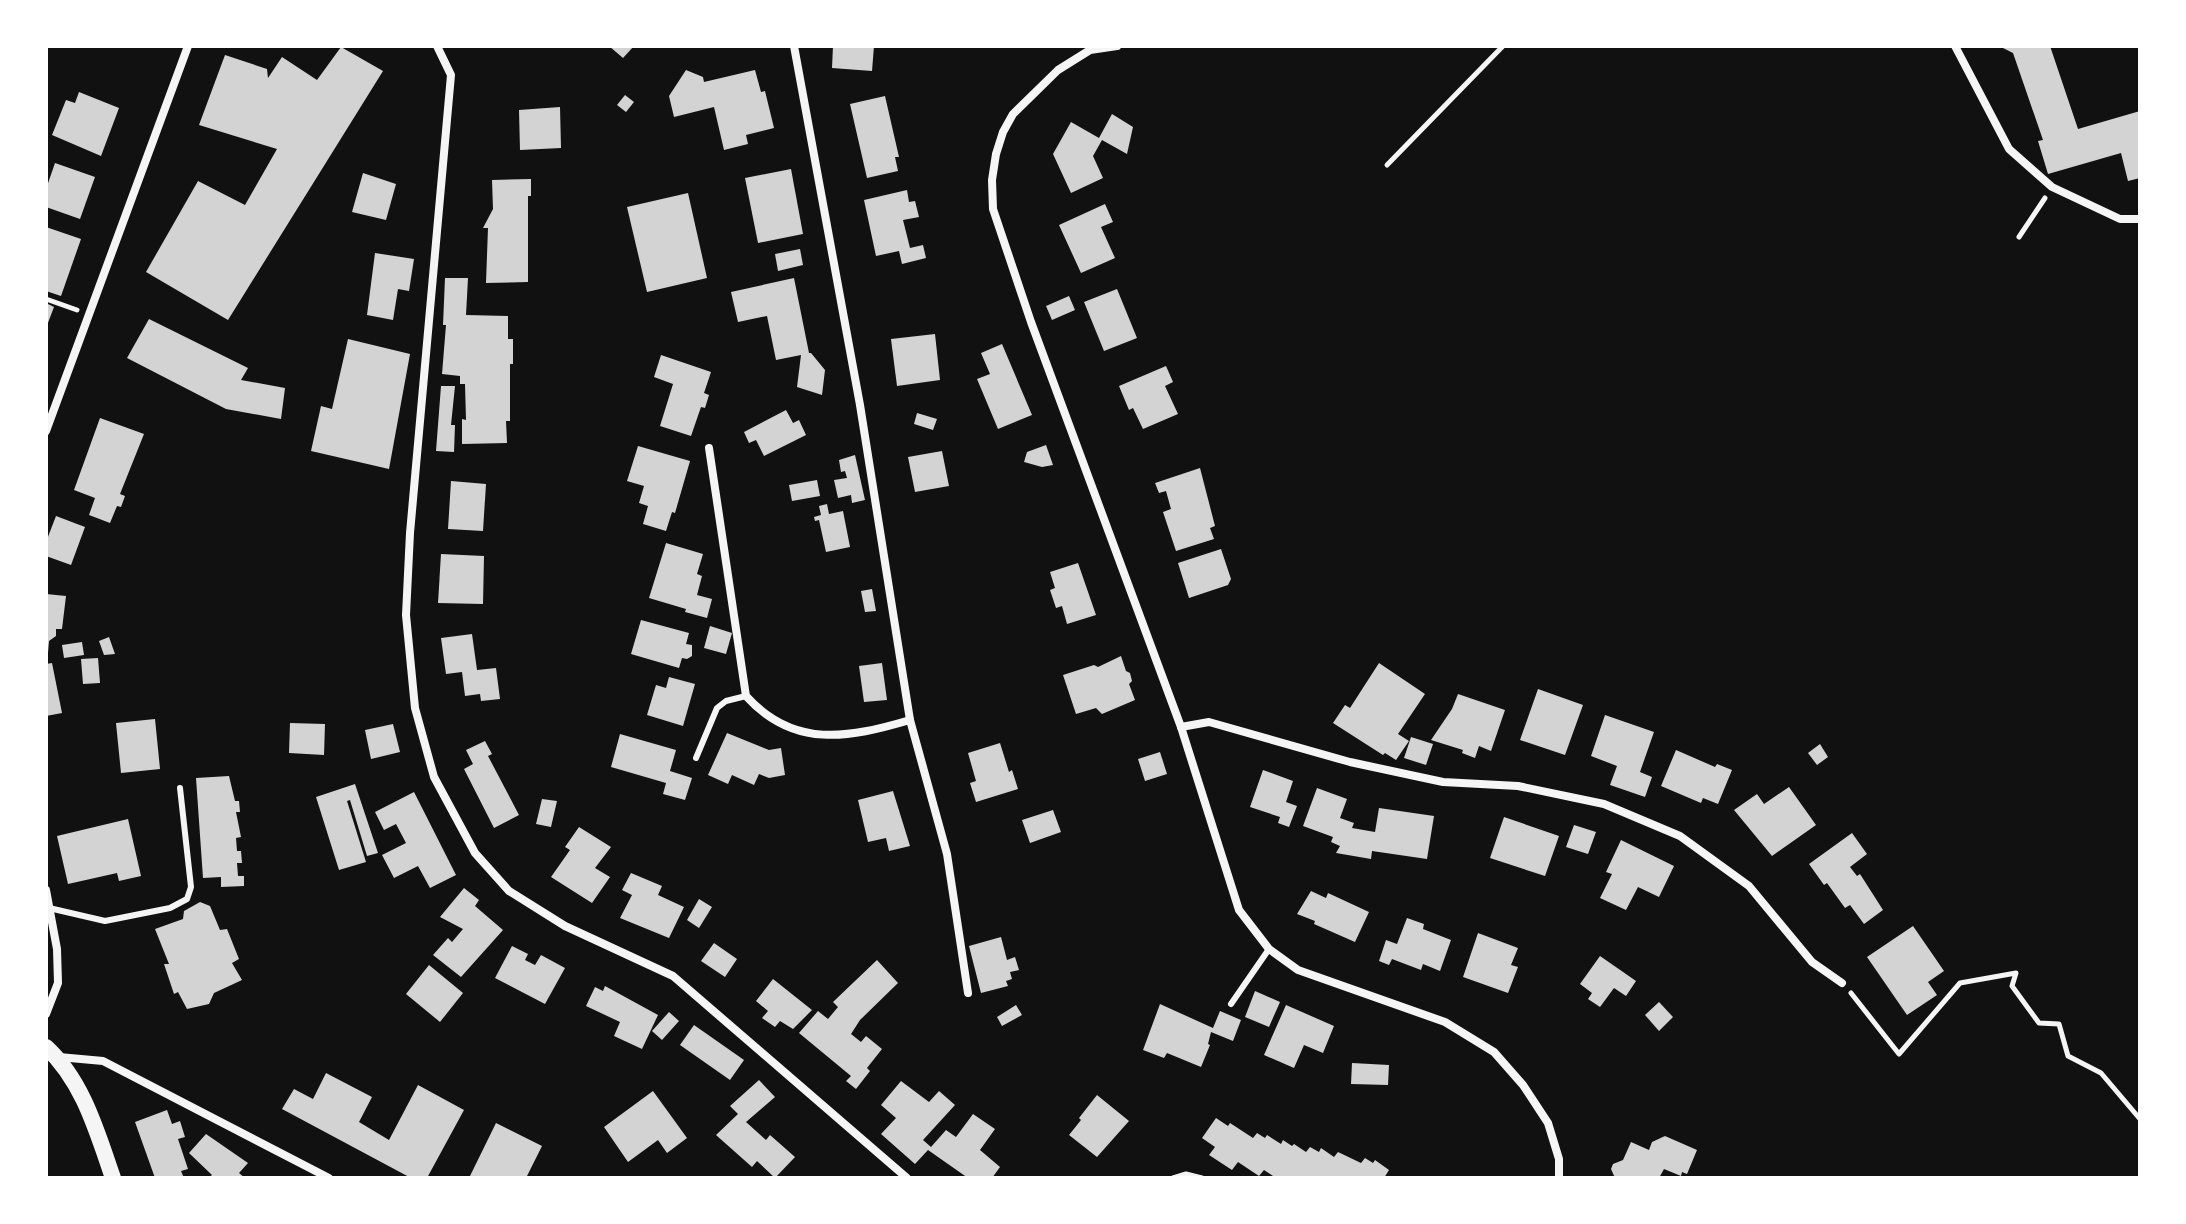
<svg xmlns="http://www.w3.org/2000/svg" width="2186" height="1224" font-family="'DejaVu Sans',sans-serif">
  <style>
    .building { fill: #d3d3d3 }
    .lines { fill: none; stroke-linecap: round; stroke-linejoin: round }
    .path { stroke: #f5f5f5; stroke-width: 5 }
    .service { stroke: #f5f5f5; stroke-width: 6 }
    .minor { stroke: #f5f5f5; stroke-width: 8 }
    .secondary { stroke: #f5f5f5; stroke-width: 16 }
  </style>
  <rect width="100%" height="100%" fill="#111"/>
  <g class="building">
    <polygon points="609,46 634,46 623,58"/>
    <polygon points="833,46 874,46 872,71 832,68"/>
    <polygon points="1999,46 2050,46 2078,129 2140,111 2140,178 2128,181 2121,153 2048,174 2038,141 2043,140 2013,53"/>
    <polygon points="341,47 383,71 228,320 146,272 198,181 245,205 277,149 199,125 225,55 267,69 268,78 282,57 317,80"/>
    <polygon points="686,70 703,77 704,82 755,70 761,92 765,91 774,128 746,135 748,144 724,150 714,107 674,117 669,96"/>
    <polygon points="79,92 119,108 101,156 52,135 66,100 75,103"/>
    <polygon points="625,95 634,102 626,112 617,105"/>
    <polygon points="885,96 899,157 895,157 898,171 867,178 850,104"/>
    <polygon points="560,107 561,148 520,150 519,110"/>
    <polygon points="1112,114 1133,127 1127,154 1102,140 1093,156 1103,178 1071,193 1053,154 1071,122 1099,138"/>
    <polygon points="55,163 95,177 80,219 46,207 46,189"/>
    <polygon points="791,169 803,234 758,243 745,178"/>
    <polygon points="363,173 396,184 386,220 352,212"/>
    <polygon points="531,179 531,196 528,196 528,282 486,283 488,228 483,228 493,209 492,180"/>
    <polygon points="907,190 909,202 915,201 919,217 903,220 910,248 923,245 926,258 902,264 899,251 876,256 864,200"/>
    <polygon points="688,193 707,278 647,292 627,207"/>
    <polygon points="1105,204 1113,222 1101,227 1115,258 1081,273 1059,225"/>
    <polygon points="46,227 81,239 61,296 46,291"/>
    <polygon points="800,249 803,265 778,271 775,254"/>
    <polygon points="375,253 414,259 409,291 398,289 393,320 367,315"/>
    <polygon points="445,278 468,278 466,315 508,316 508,339 513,339 513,364 510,364 510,421 506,421 507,443 462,444 462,419 466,420 465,384 460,384 460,376 442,374 446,325 443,325"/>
    <polygon points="794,278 809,353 811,353 825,370 822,395 797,387 801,355 776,360 767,316 738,322 731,292"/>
    <polygon points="1117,289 1137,338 1104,351 1084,302"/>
    <polygon points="1069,296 1075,310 1052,320 1046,306"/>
    <polygon points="46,303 54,307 46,328"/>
    <polygon points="149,319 248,368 241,380 285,388 281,419 226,409 127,358"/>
    <polygon points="935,334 940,380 897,386 891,339"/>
    <polygon points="348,339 410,354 389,469 311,451 321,406 332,409"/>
    <polygon points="1002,344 1032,415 998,429 977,379 990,374 981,353"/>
    <polygon points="661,355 711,372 704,393 709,395 705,408 701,407 691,436 660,426 673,384 654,377"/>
    <polygon points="1166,366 1173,382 1165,386 1178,414 1143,429 1133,408 1129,410 1119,386"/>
    <polygon points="441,386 455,386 451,425 455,425 454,452 436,451"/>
    <polygon points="786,410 793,423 799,420 806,435 764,456 756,440 749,443 744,432"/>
    <polygon points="917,413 937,419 933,430 914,424"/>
    <polygon points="100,418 144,434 120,494 125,496 121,507 117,506 110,523 89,515 95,498 74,490"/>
    <polygon points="1046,445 1053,465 1042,467 1024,462 1027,452"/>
    <polygon points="638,446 690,461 675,513 672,512 666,531 643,524 648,506 639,503 644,486 627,481"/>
    <polygon points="942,451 949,486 915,492 908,457"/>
    <polygon points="855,455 865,500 852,503 851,495 838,498 834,480 847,478 845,471 841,472 839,460"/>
    <polygon points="1200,468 1215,526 1210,528 1214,539 1176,551 1163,512 1171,509 1166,491 1159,493 1155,483"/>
    <polygon points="817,480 820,496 792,501 789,485"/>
    <polygon points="451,481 486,484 483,531 448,529"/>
    <polygon points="827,504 829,514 843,511 850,547 826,552 819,520 815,521 814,517 821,515 819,506"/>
    <polygon points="56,516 85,527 71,565 46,556 46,542"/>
    <polygon points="666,543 703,554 697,574 702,576 697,595 712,599 707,618 685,612 686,609 649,598"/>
    <polygon points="1221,549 1231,579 1228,585 1189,598 1178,563"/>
    <polygon points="441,554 484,556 483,604 438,603"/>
    <polygon points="1078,563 1096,615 1067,624 1062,606 1056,608 1050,590 1055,588 1050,572"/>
    <polygon points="872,589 876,611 865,612 861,591"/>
    <polygon points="46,594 66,596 62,629 56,629 56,636 49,641 48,653"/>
    <polygon points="641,620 689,633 686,644 692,645 692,656 687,659 682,658 679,668 631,654"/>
    <polygon points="710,626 732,633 726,654 704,648"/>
    <polygon points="472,634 477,670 496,668 500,699 481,701 480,694 465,696 462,672 446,674 441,638"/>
    <polygon points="109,637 115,654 104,655 99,641"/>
    <polygon points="82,642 84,655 64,658 62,645"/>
    <polygon points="1121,656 1126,671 1130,673 1132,681 1129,684 1135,700 1102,714 1096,708 1076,714 1063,675 1094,665 1098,667"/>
    <polygon points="98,658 100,683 83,684 81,659"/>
    <polygon points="52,663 62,713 46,716 46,664"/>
    <polygon points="882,663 887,700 864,702 859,666"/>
    <polygon points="1379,663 1425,694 1398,734 1409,741 1396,760 1385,753 1383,755 1333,723 1345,705 1350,708"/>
    <polygon points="669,677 695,684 683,726 647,715 656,685 666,688"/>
    <polygon points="1538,689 1583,705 1565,755 1520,740"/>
    <polygon points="1458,694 1505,710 1491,751 1479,746 1475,758 1462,753 1463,750 1431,740 1452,709"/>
    <polygon points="1605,715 1654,732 1640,772 1652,777 1645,797 1610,785 1617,766 1591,756"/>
    <polygon points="155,719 160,769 121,773 116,723"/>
    <polygon points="290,723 325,724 324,755 289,753"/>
    <polygon points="393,724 400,752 371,759 365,730"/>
    <polygon points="727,733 769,750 781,748 785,775 769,778 759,774 754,785 732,775 728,784 708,775"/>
    <polygon points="620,734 676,750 670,771 692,778 685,800 663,794 666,783 611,767"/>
    <polygon points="1411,737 1433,744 1426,765 1404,758"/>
    <polygon points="485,741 492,754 488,756 519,815 494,828 464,769 473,764 466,750"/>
    <polygon points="1000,743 1009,772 1012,770 1018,789 976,802 970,783 976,781 968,753"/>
    <polygon points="1820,744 1828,757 1817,765 1808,753"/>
    <polygon points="1676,750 1715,767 1717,764 1732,770 1718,804 1703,798 1701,803 1661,786"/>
    <polygon points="1160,752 1167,774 1145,781 1138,759"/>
    <polygon points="1263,770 1293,781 1286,802 1297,806 1289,827 1278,823 1280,817 1250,807"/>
    <polygon points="229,776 235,801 239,801 240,812 236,812 241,837 236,838 237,851 241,851 242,863 237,863 238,876 244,876 244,886 221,887 221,877 203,878 196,778"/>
    <polygon points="355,784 378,853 367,856 350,800 347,801 366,862 339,870 316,797"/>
    <polygon points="1789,787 1816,825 1772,856 1734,810 1757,794 1764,804"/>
    <polygon points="1317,788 1347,799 1340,818 1354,823 1352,828 1375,832 1379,808 1434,816 1427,859 1372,851 1371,859 1336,853 1340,846 1331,842 1333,837 1303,826"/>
    <polygon points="893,791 910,846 889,851 886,838 868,842 858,800"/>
    <polygon points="414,792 456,875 430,888 418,866 394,878 382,855 406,843 396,824 384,830 375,812"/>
    <polygon points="542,799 557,801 551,827 536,824"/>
    <polygon points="1053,810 1061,832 1030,843 1022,820"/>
    <polygon points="1504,817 1559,836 1545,876 1490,858"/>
    <polygon points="128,819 141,876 119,881 117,873 68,884 57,836"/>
    <polygon points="1574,825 1596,832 1588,854 1566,847"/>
    <polygon points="579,827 611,847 595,868 610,877 592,903 551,877 570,850 565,847"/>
    <polygon points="1852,833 1867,854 1850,867 1857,876 1860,874 1883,910 1864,924 1850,905 1845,908 1827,883 1824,885 1809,864"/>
    <polygon points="1621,840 1674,866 1659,897 1638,887 1626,910 1600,898 1612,874 1606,872"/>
    <polygon points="631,873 662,886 658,895 684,907 669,938 620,918 632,895 622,890"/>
    <polygon points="464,888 479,900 475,906 503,930 461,977 433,955 448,938 452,942 463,929 440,917"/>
    <polygon points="1311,891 1326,898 1328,893 1369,912 1355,942 1314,924 1315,921 1297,914"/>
    <polygon points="699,899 712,907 699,928 687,920"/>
    <polygon points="200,902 210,906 220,930 227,929 239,959 232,963 242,980 214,993 209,1004 187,1009 178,992 174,994 164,964 169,964 155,929 183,919 184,911"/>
    <polygon points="1407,918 1424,924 1423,929 1451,940 1440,971 1423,964 1421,970 1392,959 1389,965 1379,961 1386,940 1397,944"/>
    <polygon points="1913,926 1944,971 1928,982 1937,995 1907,1015 1867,957"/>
    <polygon points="1478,933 1518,948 1511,965 1518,967 1508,993 1463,977"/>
    <polygon points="1001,937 1007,960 1015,957 1019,970 1010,972 1012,979 1006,981 1008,986 981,993 969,946"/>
    <polygon points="714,943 737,959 725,977 701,961"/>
    <polygon points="512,946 528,954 525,960 535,965 541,955 565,968 545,1004 495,978"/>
    <polygon points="1600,956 1636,981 1626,996 1614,988 1600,1007 1588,999 1592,993 1580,984"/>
    <polygon points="877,960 898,983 860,1020 851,1034 861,1042 866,1036 882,1049 867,1068 870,1071 856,1089 846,1081 851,1076 799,1033 818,1011 828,1019 838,1007 833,1002"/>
    <polygon points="429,965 463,993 440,1022 406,994"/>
    <polygon points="773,979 812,1010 793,1029 780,1021 775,1027 762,1018 768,1011 756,1001"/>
    <polygon points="605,986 658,1015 642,1049 614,1036 620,1022 586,1006 595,987 603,991"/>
    <polygon points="1255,991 1280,1002 1269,1027 1245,1017"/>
    <polygon points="1659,1002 1673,1017 1659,1031 1645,1015"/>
    <polygon points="1160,1004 1213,1028 1220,1011 1241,1020 1233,1041 1211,1032 1208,1044 1210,1045 1201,1067 1167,1053 1164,1058 1143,1050"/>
    <polygon points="1016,1005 1022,1015 1002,1026 997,1017"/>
    <polygon points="1286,1005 1334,1026 1323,1053 1304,1045 1294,1068 1264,1055"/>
    <polygon points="669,1012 679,1021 662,1040 652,1031"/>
    <polygon points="694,1025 744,1060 730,1080 680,1045"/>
    <polygon points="1352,1063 1389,1065 1388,1085 1351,1084"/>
    <polygon points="326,1073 372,1097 359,1122 389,1140 418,1085 464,1110 427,1178 411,1178 282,1109 294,1089 313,1099"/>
    <polygon points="759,1080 775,1097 746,1122 766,1140 770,1135 795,1157 775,1178 757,1161 752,1167 716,1135 738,1114 730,1106"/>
    <polygon points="901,1081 929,1102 939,1091 955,1105 923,1140 931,1147 946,1130 956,1137 973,1114 995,1129 980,1150 1000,1167 992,1178 968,1178 928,1150 915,1164 881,1134 896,1118 881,1105"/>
    <polygon points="653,1091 687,1138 667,1153 658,1140 628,1162 604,1127"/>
    <polygon points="1097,1095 1129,1121 1097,1157 1069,1135 1081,1120 1079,1118"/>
    <polygon points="167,1110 172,1124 180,1121 185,1137 178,1139 188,1169 181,1171 184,1178 155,1178 135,1122"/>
    <polygon points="1216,1118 1228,1126 1230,1123 1253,1138 1257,1133 1265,1138 1267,1135 1281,1144 1283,1140 1292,1146 1294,1144 1306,1152 1310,1147 1319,1152 1321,1148 1334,1157 1338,1152 1361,1163 1365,1158 1373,1163 1375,1160 1389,1170 1384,1178 1295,1178 1291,1176 1289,1178 1276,1178 1264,1170 1259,1176 1238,1162 1232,1170 1209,1155 1215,1147 1202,1138"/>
    <polygon points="496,1123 542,1146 526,1178 469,1178"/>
    <polygon points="206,1134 248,1163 239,1173 245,1178 208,1178 212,1175 189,1153"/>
    <polygon points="1665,1136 1697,1150 1687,1174 1682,1172 1681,1176 1664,1169 1659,1178 1615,1178 1611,1169 1613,1164 1623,1160 1631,1142 1649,1150 1652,1142"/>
  </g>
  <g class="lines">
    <g class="path">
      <polyline points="1387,165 1503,46"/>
      <polyline points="2019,237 2045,198"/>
      <polyline points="46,299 77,310"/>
      <polyline points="1851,993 1899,1054 1960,983 2016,973 2012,986 2039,1023 2059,1024 2068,1056 2101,1073 2140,1119"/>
      <polyline points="1173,1178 1186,1174 1202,1178"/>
    </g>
    <g class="service">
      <polyline points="696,758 717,708 726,701 746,696"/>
      <polyline points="49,908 105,921 170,908 187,899 191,887 180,788"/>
      <polyline points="1231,1004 1269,949"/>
    </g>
    <g class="minor">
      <polyline points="437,46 451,75 410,533 406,615 415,708 434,777 475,853 509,891 565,926 673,976 907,1178"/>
      <polyline points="794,46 860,405 910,720 947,854 968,993"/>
      <polyline points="1117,46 1090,50 1058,70 1013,114 1003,132 996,154 992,180 993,209 1031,322 1181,727 1239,910 1269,949 1298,970 1445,1022 1494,1052 1523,1085 1548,1123 1559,1159 1559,1178"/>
      <polyline points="1955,46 2009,149 2052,187 2120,219 2140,219"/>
      <polyline points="46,431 188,46"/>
      <path d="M709 448 746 696C794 749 849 738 910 720"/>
      <polyline points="1181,727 1209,722 1350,762 1443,782 1518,786 1604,804 1680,836 1749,886 1812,962 1842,983"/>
      <polyline points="46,890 57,949 58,983 46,1014"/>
      <polyline points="59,1057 103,1061 329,1178"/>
    </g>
    <path class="secondary" d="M46 1047C83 1081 97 1132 113 1178"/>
  </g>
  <rect width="2186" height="1224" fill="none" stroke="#ffffff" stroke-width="96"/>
</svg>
